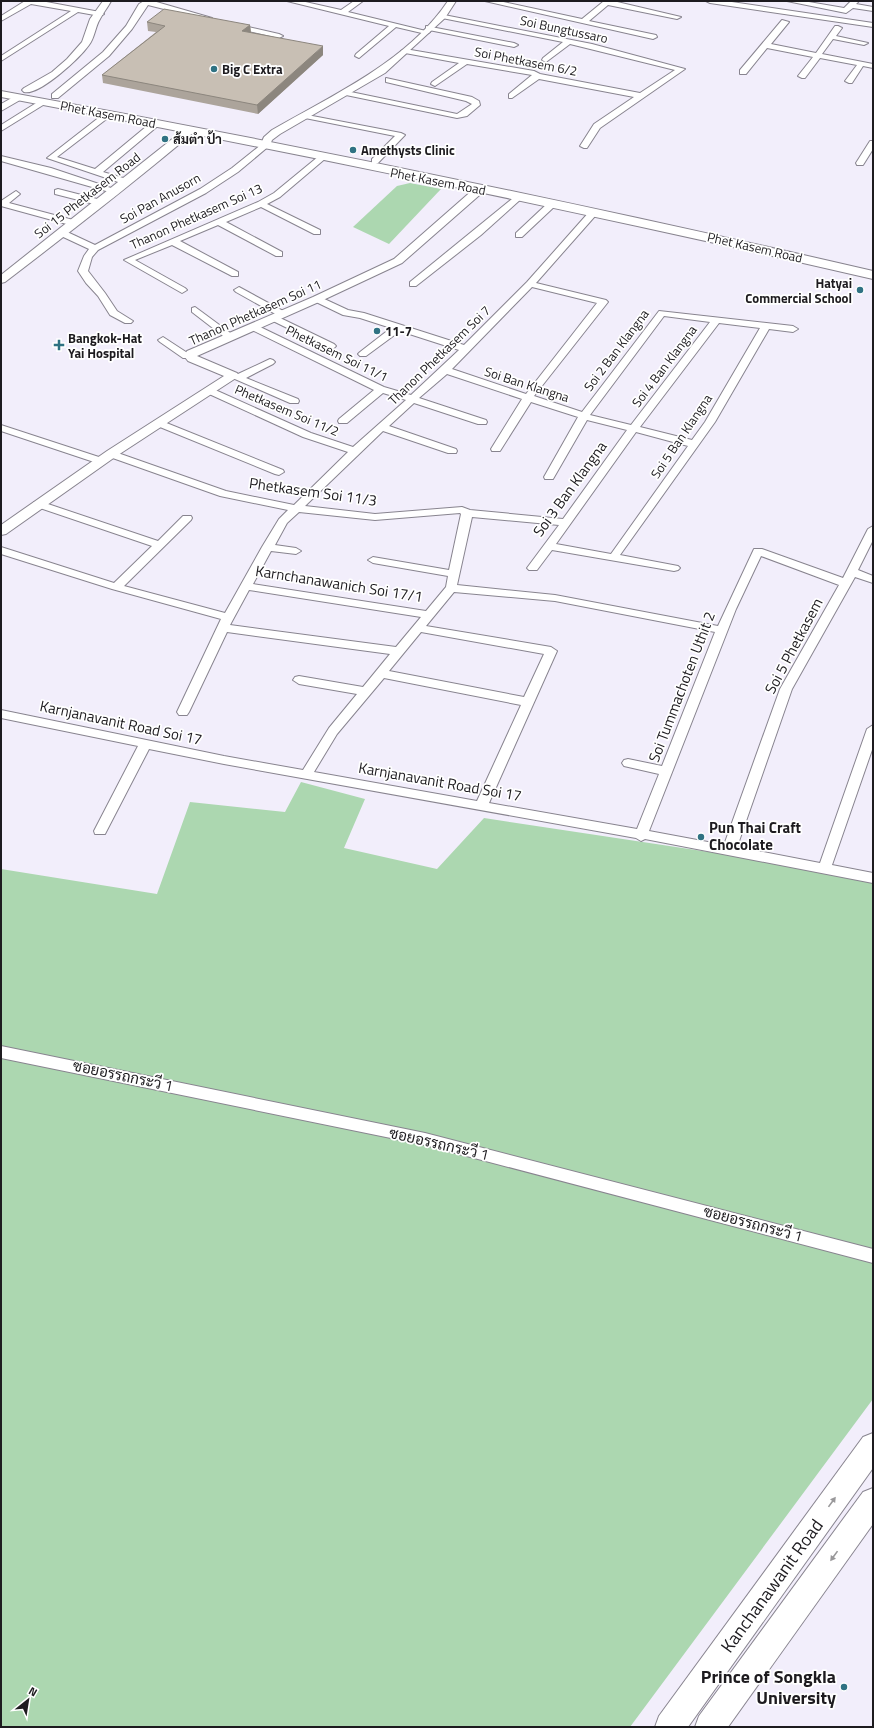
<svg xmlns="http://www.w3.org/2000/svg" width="874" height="1728" font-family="'Titillium Web',Sarabun,sans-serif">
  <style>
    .green { fill: #acd7b0 }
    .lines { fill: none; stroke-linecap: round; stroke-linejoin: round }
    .minor-casing { stroke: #88848f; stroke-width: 2 }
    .tertiary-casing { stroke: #88848f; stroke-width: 2 }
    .secondary-casing { stroke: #88848f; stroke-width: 2 }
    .primary-casing { stroke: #88848f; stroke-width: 2 }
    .minor { fill: #fff; fill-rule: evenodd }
    .tertiary { fill: #fff; fill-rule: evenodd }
    .secondary { fill: #fff; fill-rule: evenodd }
    .primary { fill: #fff; fill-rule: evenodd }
    .wall { fill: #aca49b }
    .shaded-wall { fill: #8c867e }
    .building { fill: #c8bfb4; stroke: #8c867e }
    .oneway { fill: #99989a }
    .poi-dot { fill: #2f7283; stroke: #fff; stroke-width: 1.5 }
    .labels { text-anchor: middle; stroke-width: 3.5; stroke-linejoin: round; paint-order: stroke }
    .far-street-label { font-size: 13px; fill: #1d1b1f; stroke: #fff }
    .far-poi-label { font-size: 13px; font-weight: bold; fill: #1d1b1f; stroke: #fff; text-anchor: start }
    .street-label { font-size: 15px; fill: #1d1b1f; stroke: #fff }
    .poi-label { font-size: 15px; font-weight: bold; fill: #1d1b1f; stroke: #fff; text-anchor: start }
    .near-street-label { font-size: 18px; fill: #1d1b1f; stroke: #fff }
    .near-poi-label { font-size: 18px; font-weight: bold; fill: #1d1b1f; stroke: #fff; text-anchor: end }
  </style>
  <rect width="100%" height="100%" fill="#f2eefb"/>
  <g class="green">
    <polygon points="410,183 441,189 389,244 353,227 397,186"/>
    <polygon points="301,782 365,799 344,848 437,869 484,818 788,864 873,881 873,1399 630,1727 1,1727 1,869 157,894 190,802 285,812"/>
  </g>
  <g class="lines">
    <g class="minor-casing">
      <g id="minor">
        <polygon points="25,1 41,1 100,12 104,14 100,16 78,12 1,61 1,56 71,11 31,4 1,21 1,16"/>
        <polygon points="144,1 153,1 212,18 208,20 148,5 132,29 109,56 58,98 52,98 52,94 103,52 126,26 139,4"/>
        <polygon points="287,1 301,1 341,10 354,1 363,1 348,12 430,32 426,34 396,27 359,58 355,56 356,54 389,26"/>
        <polygon points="485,1 499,1 582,19 604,1 613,1 681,17 677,19 608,5 589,21 656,35 657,37 653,39"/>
        <polygon points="706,1 725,1 873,23 873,27 710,3"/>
        <polygon points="787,1 803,1 844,8 851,1 859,1 856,4 873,7 873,11 853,8 846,13"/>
        <polygon points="439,14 592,44 685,69 600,128 587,148 584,148 580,146 594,124 634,97 539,79 512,98 509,98 509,94 532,75 467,64 435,86 431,84 432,82 459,63 405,53 401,51 405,49 534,71 540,74 640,93 675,70 570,44 546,62 542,60 543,58 563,42 442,18 438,16"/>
        <polygon points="782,20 789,22 771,44 816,53 835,26 838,26 842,28 836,36 868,43 864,45 833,39 822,54 873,64 873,68 863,66 852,83 849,83 845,81 857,65 820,58 805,78 802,78 798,76 813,57 767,48 746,74 740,74 740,70"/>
        <polygon points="231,23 279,34 283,36 279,38 231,27"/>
        <polygon points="426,26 514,43 518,45 514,47 429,30 426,30"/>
        <polygon points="386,78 472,97 479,101 480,105 467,116 457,118 346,95 342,93 346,91 457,114 472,104 466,101 386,82"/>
        <polygon points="41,100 48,102 1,131 1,125"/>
        <polygon points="106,112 113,114 57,157 95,169 153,121 159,121 159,125 103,172 130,180 130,184 124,184 47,158"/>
        <polygon points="302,114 401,133 405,135 378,163 372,163 372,159 395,136 305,118 301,116"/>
        <polygon points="870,141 873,141 873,149 863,165 857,165 856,163"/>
        <polygon points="262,144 265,144 269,146 238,172 206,193 98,250 92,257 88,271 105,293 117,311 133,321 131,323 125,323 110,315 98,296 86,283 78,271 84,256 89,249 59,235 59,231 65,231 95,245 200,189 232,168"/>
        <polygon points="1,156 51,168 120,191 116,194 113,193 1,161"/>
        <polygon points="319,156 322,156 326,158 280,197 267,204 320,230 320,234 314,234 261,207 226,222 282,252 282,256 276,256 218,225 180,241 238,272 238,276 232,276 172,245 135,260 185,288 187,290 182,293 124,260 258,202 274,193"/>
        <polygon points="58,189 101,200 102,202 98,205 55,194 55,190"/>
        <polygon points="16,191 20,194 9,203 77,221 78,223 74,226 1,206 1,201"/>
        <polygon points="518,194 521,195 521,199 481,235 416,286 410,286 410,282"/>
        <polygon points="552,201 556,204 555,206 522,237 516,237 516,233 549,202"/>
        <path d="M593 210 597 213 596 215 536 283 606 300 608 302 534 396 582 412 659 311 793 326 798 329 793 332 769 329 715 422 620 555 678 566 680 568 678 570 674 571 552 550 537 570H529L527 568 559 525 472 517 457 585 555 595 718 626 754 549H762L843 578 868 529 873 526V540L858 570 873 576V583L855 577 792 689 737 847 820 863 867 729 873 725V747L832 865 873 873V883L645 839 641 841 636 838 224 764 149 749 105 834H95L94 831 138 746 1 718V710L224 756 303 770 329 728 357 694 299 684 293 680 295 677 299 676 363 687 390 654 227 632 189 712 187 715H179L177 712 221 619 112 589 1 554V547L114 583 152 546 34 506 33 504 34 502H42L158 541 183 516H191L192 518 191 520 124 586 225 613 262 547 279 519 288 510 220 496 107 456 106 454 107 452H115L226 491 294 505 348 452 303 437 207 393 205 391 207 389H213L311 433 353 447 406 400 383 393 347 423H339L338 421 339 419 374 390 250 329V325H256L384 387 411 395 459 350 400 331 366 356H360L358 354 360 352 391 328 360 318 343 315 314 301V297H320L348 310 364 313 464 345 527 282 590 211ZM532 287 597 303 526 394 452 369ZM664 316 710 322 631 425 590 415ZM719 323 760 328 705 422 692 440 640 427ZM447 374 522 399 491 449 492 451H500L531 402 578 417 544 477 545 479H553L587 420 627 430 563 519 470 510 462 507 375 514 305 506 383 431 448 453H456L457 451 456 449 389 426 414 403 478 424H486L487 422 486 420 419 398ZM636 432 688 446 611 554 556 544ZM299 512 375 520 460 513 461 514 449 570 373 557 368 560 373 563 448 576 446 587 426 611 253 584 271 551 296 554 301 551 296 548 275 545 287 523ZM761 556 839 585 780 689 724 845 649 831 736 609ZM249 590 421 617 396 647 230 625ZM454 592 555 601 715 632 662 766 628 759 624 760 622 763 624 766 659 774 637 829 489 803 557 651 551 647 426 626ZM421 632 544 654 524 697 389 671ZM384 678 521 705 477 801 314 772 337 734Z"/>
        <polygon points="239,287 285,312 287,314 282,317 279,316 236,292 234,290"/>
        <polygon points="195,307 233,335 233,339 227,339 192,312 192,308"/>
        <polygon points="274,315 334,344 336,346 334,348 328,348 271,320 269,318"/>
        <polygon points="163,337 189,354 191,356 189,358 183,358 160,342 158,340"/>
        <polygon points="270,359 273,360 275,362 273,364 246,378 298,399 299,401 298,403 290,403 228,376 233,373 238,374"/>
        <polygon points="159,420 283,470 284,472 279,475 275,474 155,425 154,423"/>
        <polygon points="1,425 105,459 106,461 105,463 97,463 1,431"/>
        <polygon points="1,1046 425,1133 873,1249 873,1263 425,1145 1,1058"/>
      </g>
    </g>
    <g class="tertiary-casing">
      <g id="tertiary">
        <path d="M103 1H111C108 7 103 13 100 19 95 27 95 37 89 45 80 58 39 96 24 92L22 90 24 88 52 72 67 59 82 42 90 19Z"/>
        <path d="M448 1H456L445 18 385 73 280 134 272 140 269 148H261L260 146 264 137 272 130C333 95 408 61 448 1Z"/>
        <polygon points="17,95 20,96 22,98 20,100 1,111 1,104"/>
        <path d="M190 127 194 128 195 130 194 132C132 184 69 233 5 282L1 283V275L186 128Z"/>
        <polygon points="479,187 483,188 484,190 483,192 402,263 321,301 197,356 237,373 239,376 115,457 6,534 1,535 1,525 107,451 224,376 188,361 184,356 187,351 313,297 394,259 475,188"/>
      </g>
    </g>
    <g class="secondary-casing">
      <path id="secondary" d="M1 91C293 144 584 204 873 271V279C584 212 293 152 1 97Z"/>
    </g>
    <g class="primary-casing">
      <g id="primary">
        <polygon points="873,1433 873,1468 688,1727 655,1727 659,1716 863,1437"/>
        <polygon points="873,1488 873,1524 728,1727 695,1727 699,1716 863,1492"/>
      </g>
    </g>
    <use href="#minor" class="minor"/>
    <use href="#tertiary" class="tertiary"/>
    <use href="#secondary" class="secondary"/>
    <use href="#primary" class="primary"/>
  </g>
  <polygon class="wall" points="147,22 250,25 251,33 323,55 258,114 103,83 102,75 156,32 148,31"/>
  <g class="shaded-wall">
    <polygon points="250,25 251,33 242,31"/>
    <polygon points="323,46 323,55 258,114 257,105"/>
  </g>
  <polygon class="building" points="164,9 250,25 242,31 323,46 257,105 102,75 165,26 147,22"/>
  <defs><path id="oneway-solid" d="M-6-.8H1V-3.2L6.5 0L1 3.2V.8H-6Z"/></defs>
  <g class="oneway">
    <use href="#oneway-solid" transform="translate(832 1502) rotate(-54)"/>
    <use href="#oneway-solid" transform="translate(834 1556) rotate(126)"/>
  </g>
  <g class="poi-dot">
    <circle cx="214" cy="69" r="4"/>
    <circle cx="165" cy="139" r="4"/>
    <circle cx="353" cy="150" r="4"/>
    <circle cx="860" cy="290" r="4"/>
    <circle cx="377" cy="331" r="4"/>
    <path d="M57 339h4v4h4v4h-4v4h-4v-4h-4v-4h4z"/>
    <circle cx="701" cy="837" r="4"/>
    <circle cx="844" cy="1687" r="4"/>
  </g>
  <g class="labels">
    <g class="far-street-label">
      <text transform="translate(564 29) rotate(12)" y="5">Soi Bungtussaro</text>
      <text transform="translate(526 61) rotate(11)" y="5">Soi Phetkasem 6/2</text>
      <text transform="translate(108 114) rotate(11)" y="5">Phet Kasem Road</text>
      <text transform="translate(438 181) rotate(11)" y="5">Phet Kasem Road</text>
      <text transform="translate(87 195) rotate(-38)" y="5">Soi 15 Phetkasem Road</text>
      <text transform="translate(160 198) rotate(-29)" y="5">Soi Pan Anusorn</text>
      <text transform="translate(196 216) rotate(-24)" y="5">Thanon Phetkasem Soi 13</text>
      <text transform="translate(755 247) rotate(13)" y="5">Phet Kasem Road</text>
      <text transform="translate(255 312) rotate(-24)" y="5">Thanon Phetkasem Soi 11</text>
      <text transform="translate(616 350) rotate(-53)" y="5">Soi 2 Ban Klangna</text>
      <text transform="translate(337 353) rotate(26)" y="5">Phetkasem Soi 11/1</text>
      <text transform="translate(439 355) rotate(-44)" y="5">Thanon Phetkasem Soi 7</text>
      <text transform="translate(664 366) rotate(-53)" y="5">Soi 4 Ban Klangna</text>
      <text transform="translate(527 384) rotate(18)" y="5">Soi Ban Klangna</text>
      <text transform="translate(287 410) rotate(23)" y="5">Phetkasem Soi 11/2</text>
      <text transform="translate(681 436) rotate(-56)" y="5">Soi 5 Ban Klangna</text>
    </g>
    <g class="far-poi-label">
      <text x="222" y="74">Big C Extra</text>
      <text x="173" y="144">ส้มตำ ป้า</text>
      <text x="361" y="155">Amethysts Clinic</text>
      <text x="852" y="288" text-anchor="end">Hatyai<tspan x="852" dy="15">Commercial School</tspan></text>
      <text x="385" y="336">11-7</text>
      <text x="68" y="343">Bangkok-Hat<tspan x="68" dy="15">Yai Hospital</tspan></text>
    </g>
    <g class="street-label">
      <text transform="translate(570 489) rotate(-54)" y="5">Soi 3 Ban Klangna</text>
      <text transform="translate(313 492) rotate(8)" y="5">Phetkasem Soi 11/3</text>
      <text transform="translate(339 584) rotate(9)" y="5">Karnchanawanich Soi 17/1</text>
      <text transform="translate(794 646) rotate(-62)" y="5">Soi 5 Phetkasem</text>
      <text transform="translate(682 687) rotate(-69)" y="5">Soi Tummachoten Uthit 2</text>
      <text transform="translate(121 723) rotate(12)" y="5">Karnjanavanit Road Soi 17</text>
      <text transform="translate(440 782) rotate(10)" y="5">Karnjanavanit Road Soi 17</text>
      <text transform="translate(123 1076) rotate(12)" y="5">ซอยอรรถกระวี 1</text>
      <text transform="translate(439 1144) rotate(13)" y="5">ซอยอรรถกระวี 1</text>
      <text transform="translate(753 1224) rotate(15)" y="5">ซอยอรรถกระวี 1</text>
    </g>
    <g class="poi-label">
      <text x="709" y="833">Pun Thai Craft<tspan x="709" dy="17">Chocolate</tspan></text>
    </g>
    <g class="near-street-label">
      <text transform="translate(772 1586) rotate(-54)" y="6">Kanchanawanit Road</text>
    </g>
    <g class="near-poi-label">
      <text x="836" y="1683">Prince of Songkla<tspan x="836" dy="21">University</tspan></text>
    </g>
  </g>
  <rect width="874" height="1728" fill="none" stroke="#1d1b1f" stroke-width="4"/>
  <g transform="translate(28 1700) rotate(30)" stroke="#ffffff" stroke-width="3" paint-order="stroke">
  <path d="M0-3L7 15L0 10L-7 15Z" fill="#1d1b1f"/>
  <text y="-6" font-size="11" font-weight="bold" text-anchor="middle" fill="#1d1b1f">N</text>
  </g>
</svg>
